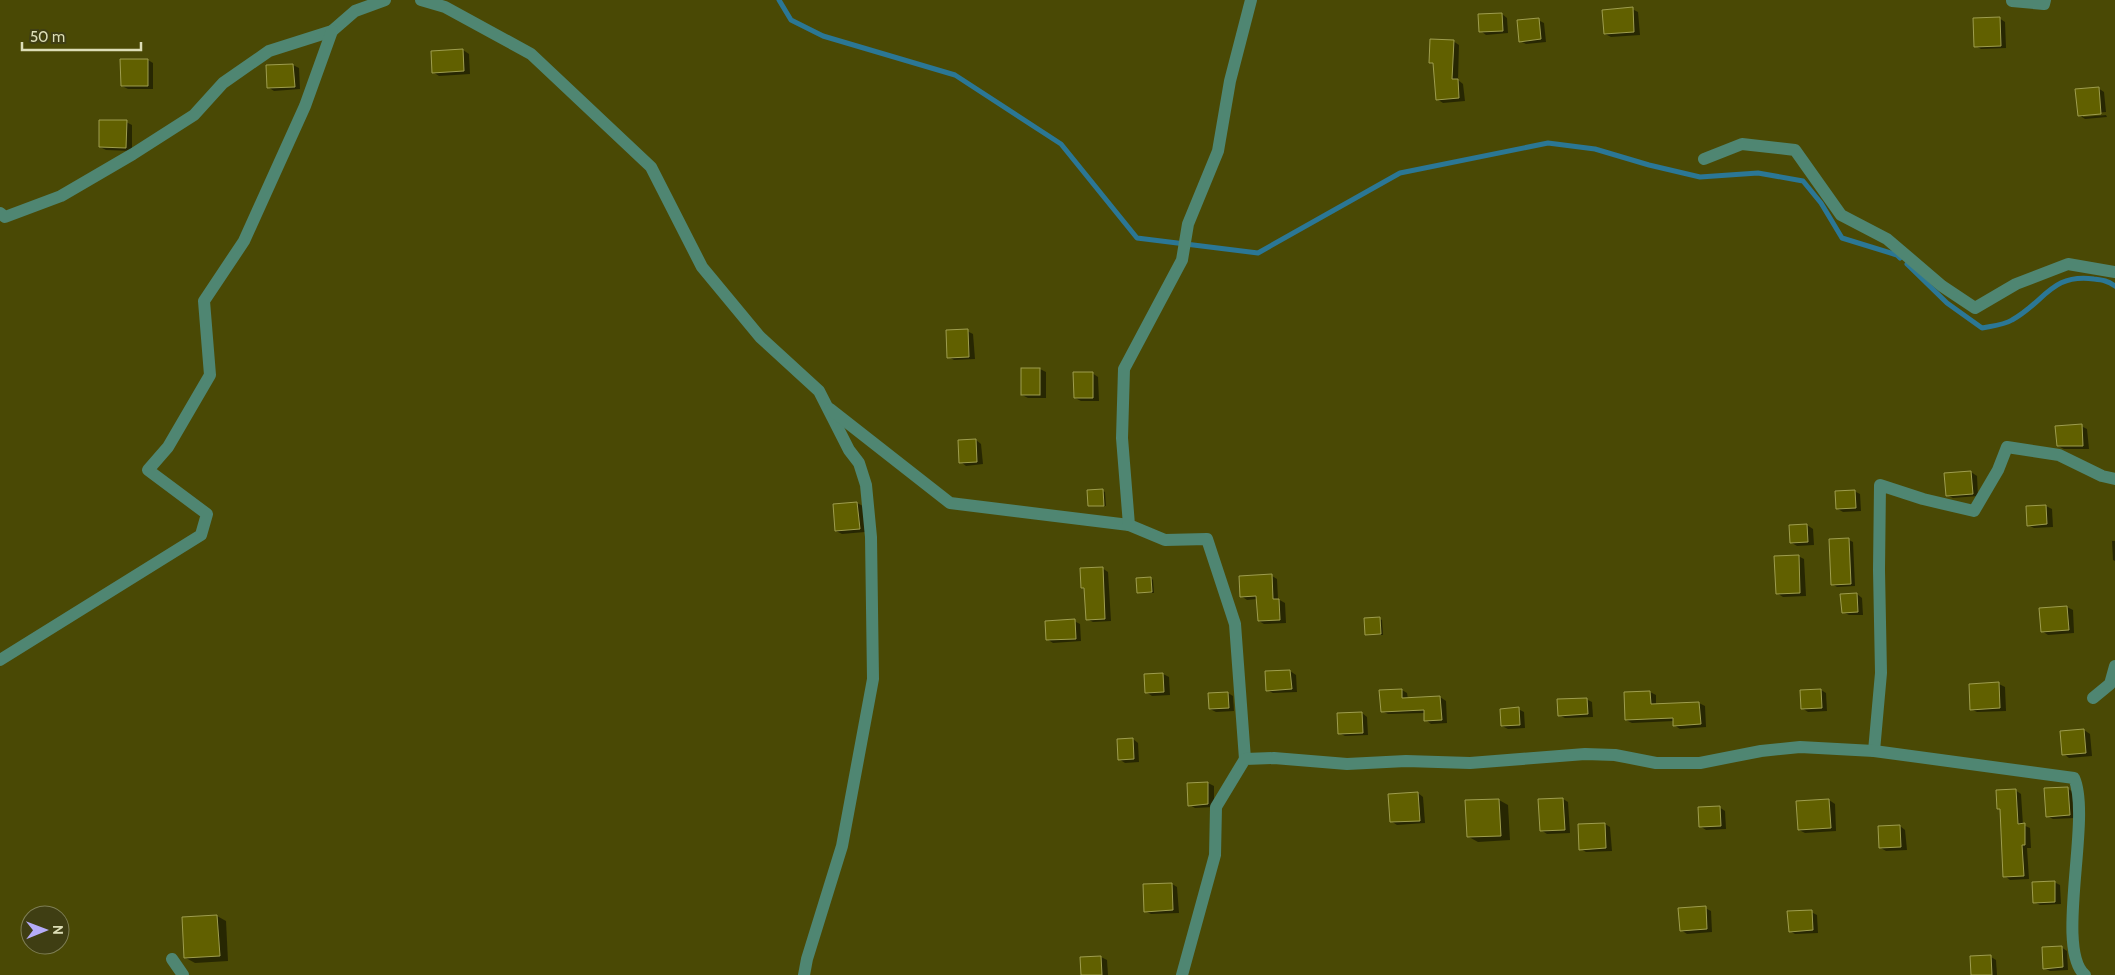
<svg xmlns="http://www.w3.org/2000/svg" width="2115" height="975" font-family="Cabin,sans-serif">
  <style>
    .shadow { fill: #0007 }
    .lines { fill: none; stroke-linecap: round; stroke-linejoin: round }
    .stream { stroke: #2b7795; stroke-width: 5 }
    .building { fill: #616000; stroke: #9e9d4e }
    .minor { stroke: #4f8672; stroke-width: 12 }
  </style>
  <rect width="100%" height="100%" fill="#4a4905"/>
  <g class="shadow">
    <polygon points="1632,9 1638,12 1640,35 1611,37 1605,34"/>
    <polygon points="1502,14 1507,18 1508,33 1486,35 1481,31"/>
    <polygon points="1999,18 2005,22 2006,48 1981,49 1976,46"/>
    <polygon points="1538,20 1544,23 1546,42 1526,44 1520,41"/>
    <polygon points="1453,41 1459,45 1458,80 1463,84 1465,101 1443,103 1437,99 1435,64 1431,62"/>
    <polygon points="463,50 469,54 470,74 439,76 433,72"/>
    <polygon points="148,60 153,63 153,89 128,89 122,86"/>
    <polygon points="293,65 299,68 300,89 274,91 268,87"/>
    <polygon points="2098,88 2104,92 2106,112 2083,114 2083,117 2106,115 2107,117 2085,119 2079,115"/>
    <polygon points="126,122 132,125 132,151 106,150 100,147"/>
    <polygon points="967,331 973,334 975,359 954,360 949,357"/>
    <polygon points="1040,369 1046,372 1046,398 1028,398 1022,395"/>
    <polygon points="1092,373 1098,377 1099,401 1081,401 1075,398"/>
    <polygon points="2081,426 2087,429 2089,449 2064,449 2058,446"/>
    <polygon points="976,440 981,444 983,464 966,466 961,462"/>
    <polygon points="1971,472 1977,476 1978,496 1953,498 1947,495"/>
    <polygon points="1103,491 1105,492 1106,506 1089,506"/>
    <polygon points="1854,491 1860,494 1861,511 1843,512 1838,509"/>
    <polygon points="857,503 863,506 865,532 842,534 836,531"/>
    <polygon points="2046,506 2052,509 2053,527 2034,528 2028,525"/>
    <polygon points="1807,525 1813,529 1814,545 1797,546 1792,543"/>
    <polygon points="1849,540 1853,542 1855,586 1837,587 1832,584"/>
    <polygon points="2112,541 2115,541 2115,561 2113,560"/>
    <polygon points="1798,556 1804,559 1806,596 1783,597 1777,593"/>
    <polygon points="1102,568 1108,572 1111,621 1093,622 1087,619 1086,590 1082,588"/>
    <polygon points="1272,576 1277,579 1278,599 1285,603 1286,623 1264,624 1259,621 1258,599 1247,600 1241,596"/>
    <polygon points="1151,578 1153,580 1154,593 1138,592"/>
    <polygon points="1857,594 1862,598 1863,615 1849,615 1843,612"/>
    <polygon points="2067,607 2073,610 2074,633 2048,635 2042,631"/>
    <polygon points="1380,619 1382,620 1383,635 1366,634"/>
    <polygon points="1074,621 1080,624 1081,641 1053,643 1047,639"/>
    <polygon points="1290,671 1296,675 1297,692 1273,693 1267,690"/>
    <polygon points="1163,674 1169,677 1170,695 1152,696 1146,692"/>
    <polygon points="1999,684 2005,687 2006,711 1977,712 1971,709"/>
    <polygon points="1402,690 1407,693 1408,699 1440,697 1446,701 1447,723 1431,724 1426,720 1425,713 1388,714 1382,711"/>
    <polygon points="1821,690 1826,693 1827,711 1808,712 1802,708"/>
    <polygon points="1650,692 1656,695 1656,705 1699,703 1705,706 1706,727 1680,729 1674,725 1674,721 1632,723 1626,720"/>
    <polygon points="1228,693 1233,696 1234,711 1216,712 1210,709"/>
    <polygon points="1586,699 1592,702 1593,717 1565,718 1559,715"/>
    <polygon points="1518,709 1524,712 1525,728 1508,729 1502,726"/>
    <polygon points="1362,713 1367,717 1368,735 1345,736 1339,733"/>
    <polygon points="2084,730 2090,734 2092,756 2069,758 2064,754 2062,732"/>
    <polygon points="1133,739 1138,743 1139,762 1125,763 1119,759"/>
    <polygon points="1208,783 1214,786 1214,807 1195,808 1190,805"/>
    <polygon points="2067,788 2073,792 2075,818 2053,819 2047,816"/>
    <polygon points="2015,790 2021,794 2023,825 2030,828 2031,848 2027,848 2029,879 2010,880 2005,876 2002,810 1998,808"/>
    <polygon points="1418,793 1423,797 1425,823 1397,825 1391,821"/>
    <polygon points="1563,799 1568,802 1570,833 1547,834 1541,830"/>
    <polygon points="1499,800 1508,805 1510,840 1478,842 1469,837"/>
    <polygon points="1829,800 1835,804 1836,831 1805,833 1799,830"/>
    <polygon points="1719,807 1725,811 1726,829 1706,830 1700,826"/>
    <polygon points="1605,824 1610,827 1612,851 1586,852 1581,849"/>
    <polygon points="1900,826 1905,830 1907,850 1886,851 1881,848"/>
    <polygon points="2054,882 2060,885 2061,904 2040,905 2034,902"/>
    <polygon points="1172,884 1177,887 1179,913 1151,914 1145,911"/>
    <polygon points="1705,908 1711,911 1712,932 1687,934 1681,930"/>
    <polygon points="1811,912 1817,915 1818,933 1795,934 1790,931"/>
    <polygon points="217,916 226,921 228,961 195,963 186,958"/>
    <polygon points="2061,947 2067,951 2068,970 2050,971 2044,968"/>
    <polygon points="1101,957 1107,960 1108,975 1082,975 1081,958"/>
    <polygon points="1991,957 1996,960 1997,975 1972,975"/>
  </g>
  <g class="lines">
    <g class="stream">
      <polyline points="779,0 791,20 823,36 955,75 1061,144 1137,238 1258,253 1400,173 1548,143 1595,149 1649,165 1700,177 1758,173 1803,181 1821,203 1842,238 1897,255 1900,258"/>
      <path d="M1907 264 1947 303 1982 328C1992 326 2004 325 2012 320 2045 302 2051 273 2094 279 2103 280 2108 281 2115 286"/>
    </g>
  </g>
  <g class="building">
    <polygon points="1633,7 1634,32 1604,34 1602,10"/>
    <polygon points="1502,13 1503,31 1479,32 1478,14"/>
    <polygon points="2000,17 2001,46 1974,47 1973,18"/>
    <polygon points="1539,18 1541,39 1519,42 1517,20"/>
    <polygon points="1430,39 1454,40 1452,79 1458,79 1459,98 1436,100 1433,63 1429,63"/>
    <polygon points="463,49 464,71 432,73 431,51"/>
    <polygon points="120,59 148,59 148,86 121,86"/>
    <polygon points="293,64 295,87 267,88 266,65"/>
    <polygon points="2099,87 2101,114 2078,116 2075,89"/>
    <polygon points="99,120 127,120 126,148 99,147"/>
    <polygon points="968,329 969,357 947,358 946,330"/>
    <rect x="1021" y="368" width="19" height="27"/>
    <polygon points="1073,372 1093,372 1093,398 1074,398"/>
    <polygon points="2082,424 2083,446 2057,446 2055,426"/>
    <polygon points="976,439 977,462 959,463 958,440"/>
    <polygon points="1971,471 1973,494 1946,496 1944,473"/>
    <polygon points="1103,489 1104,506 1088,506 1087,490"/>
    <polygon points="1855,490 1856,508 1836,509 1835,491"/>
    <polygon points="857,502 860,529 835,531 833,504"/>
    <polygon points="2046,505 2047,524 2027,526 2026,506"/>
    <polygon points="1807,524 1808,542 1790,543 1789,525"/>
    <polygon points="1849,538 1851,584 1831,585 1829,539"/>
    <polygon points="1799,555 1800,593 1776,594 1774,556"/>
    <polygon points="1103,567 1105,619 1086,620 1084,588 1081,588 1080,568"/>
    <polygon points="1272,574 1273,599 1279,599 1280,620 1258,621 1256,596 1240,597 1239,576"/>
    <polygon points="1151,577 1152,592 1137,593 1136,578"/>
    <polygon points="1857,593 1858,612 1842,613 1840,594"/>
    <polygon points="2067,606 2069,630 2041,632 2039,608"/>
    <polygon points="1380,617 1381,634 1365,635 1364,618"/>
    <polygon points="1075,619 1076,639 1046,640 1045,621"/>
    <polygon points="1290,670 1292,689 1266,691 1265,671"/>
    <polygon points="1163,673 1164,692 1145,693 1144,674"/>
    <polygon points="1999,682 2000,708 1970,710 1969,684"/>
    <polygon points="1402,689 1402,698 1440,696 1442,720 1424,721 1424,710 1381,712 1379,690"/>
    <polygon points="1821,689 1822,708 1801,709 1800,690"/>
    <polygon points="1650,691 1651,704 1699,702 1701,724 1673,726 1673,718 1625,720 1624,692"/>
    <polygon points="1228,692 1229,708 1209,709 1208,693"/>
    <polygon points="1587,698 1588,714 1558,716 1557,699"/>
    <polygon points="1519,707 1520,725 1501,726 1500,709"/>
    <polygon points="1362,712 1363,733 1338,734 1337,713"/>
    <polygon points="2084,729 2086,753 2062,755 2060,731"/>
    <polygon points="1133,738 1134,759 1118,760 1117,739"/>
    <polygon points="1208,782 1208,804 1188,806 1187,783"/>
    <polygon points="2068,787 2070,815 2046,817 2044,788"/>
    <polygon points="2016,789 2018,824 2025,823 2025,845 2022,845 2024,876 2003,877 2000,809 1997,809 1996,790"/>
    <polygon points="1418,792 1420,821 1390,822 1388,794"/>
    <polygon points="1563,798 1565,830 1540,831 1538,799"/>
    <polygon points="1499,799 1501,836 1467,837 1465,800"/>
    <polygon points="1829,799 1831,828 1798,830 1796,801"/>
    <polygon points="1720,806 1721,826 1699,827 1698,807"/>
    <polygon points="1605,823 1606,848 1579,850 1578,824"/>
    <polygon points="1900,825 1901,847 1879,848 1878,826"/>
    <polygon points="2055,881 2055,902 2033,903 2032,882"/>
    <polygon points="1172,883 1173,910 1144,912 1143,884"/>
    <polygon points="1706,906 1707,929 1680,931 1678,908"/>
    <polygon points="1812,910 1813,930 1789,932 1787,911"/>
    <polygon points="217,915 220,956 184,958 182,917"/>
    <polygon points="2062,946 2063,967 2043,969 2042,947"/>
    <polygon points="1991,955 1992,975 1971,975 1970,956"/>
    <polygon points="1101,956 1102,975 1081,975 1080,957"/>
  </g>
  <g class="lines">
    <g class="minor">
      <polyline points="421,0 445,7 531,54 651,167 702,267 760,337 819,391 849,450 859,463 866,485 871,537 873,679 842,846 807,959 804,975"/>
      <polyline points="2012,1 2044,4 2045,0"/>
      <polyline points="1704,159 1742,144 1795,150 1841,215 1887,239 1942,286 1975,308 2016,284 2068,264 2115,272"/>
      <polyline points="0,213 5,217 61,196 133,154 194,115 223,83 269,51 332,31 355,11 385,0"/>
      <polyline points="830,409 950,503 1129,525"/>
      <polyline points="0,660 201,535 207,514 148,470 168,447 210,375 204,301 244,241 305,106 332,31"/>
      <polyline points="2093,698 2110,684 2115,666"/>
      <polyline points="1874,751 1881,673 1879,570 1880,485 1923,499 1974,511 1998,470 2007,447 2059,455 2102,476 2115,479"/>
      <polyline points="1245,759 1235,624 1207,539 1165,540 1129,525 1122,438 1124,369 1182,260 1188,224 1218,151 1230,81 1251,0"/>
      <polyline points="172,959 183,975"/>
      <path d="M1182 975 1215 855 1216 807 1245 759 1274 758 1347 764 1406 761 1470 763 1585 754 1615 755 1656 763H1700L1761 751 1800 747 1874 751 2074 778C2092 818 2054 949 2085 975"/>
    </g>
  </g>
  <g transform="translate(45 930) rotate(89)"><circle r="24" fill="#3f3e13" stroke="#7e7e55"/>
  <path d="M0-4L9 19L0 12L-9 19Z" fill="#b5acf8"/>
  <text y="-8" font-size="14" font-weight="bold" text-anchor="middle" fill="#dddeb7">N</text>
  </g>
  <path d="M22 42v8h119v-8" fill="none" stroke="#dddeb7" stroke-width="2.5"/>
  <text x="30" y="42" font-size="15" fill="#dddeb7" stroke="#3f3e13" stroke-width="4" paint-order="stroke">50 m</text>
</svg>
